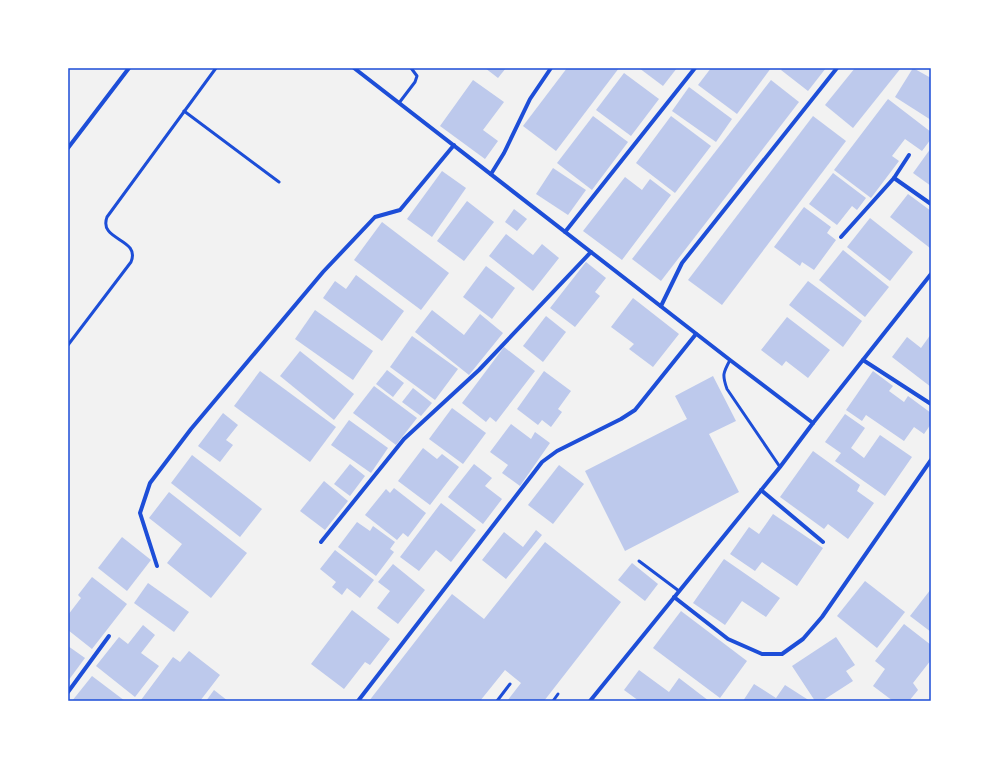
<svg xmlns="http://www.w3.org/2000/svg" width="999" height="769" font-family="Jost,sans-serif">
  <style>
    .building { fill: #bdc9ec }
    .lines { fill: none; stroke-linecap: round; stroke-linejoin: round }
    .service { stroke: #1d4ed8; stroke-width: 3 }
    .minor { stroke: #1d4ed8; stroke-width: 4 }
    .neatline { fill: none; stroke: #1d4ed8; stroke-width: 1.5 }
  </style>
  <rect width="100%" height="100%" fill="#f2f2f2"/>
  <g class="building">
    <polygon points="485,68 506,68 498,78"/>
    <polygon points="567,68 619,68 556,151 523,126"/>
    <polygon points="639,68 677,68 663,86"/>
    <polygon points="711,68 771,68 737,114 698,85"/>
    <polygon points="783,68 826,68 808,91 781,70"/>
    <polygon points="855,68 901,68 853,128 825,105"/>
    <polygon points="913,68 931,78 931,120 895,97"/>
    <polygon points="624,73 659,99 631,136 596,110"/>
    <polygon points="473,80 504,102 483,130 498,141 485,159 440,126"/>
    <polygon points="771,80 799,102 661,281 632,259"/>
    <polygon points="689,87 732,119 716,142 672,111"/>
    <polygon points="888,99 931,132 931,139 922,151 905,139 892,156 899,161 871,198 834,170"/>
    <polygon points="593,116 628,142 592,190 557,163"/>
    <polygon points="671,116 711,146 675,193 636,163"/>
    <polygon points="813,116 846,141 722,305 688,280"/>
    <polygon points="931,148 931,186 913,173"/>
    <polygon points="553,168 586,190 568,215 536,194"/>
    <polygon points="442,171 466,188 432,237 407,219"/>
    <polygon points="833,173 866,198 857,210 852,206 837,225 809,204"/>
    <polygon points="625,177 642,190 650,179 671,195 622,260 583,231"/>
    <polygon points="908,194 931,211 930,248 890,217"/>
    <polygon points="467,201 494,222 464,261 437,241"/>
    <polygon points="804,207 831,227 827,233 836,240 814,270 802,262 800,266 774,247"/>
    <polygon points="514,209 527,219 517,231 505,222"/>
    <polygon points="870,218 913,252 890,281 847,247"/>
    <polygon points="382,222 449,273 421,310 354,260"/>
    <polygon points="506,234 533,255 542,244 559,258 533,291 489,256"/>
    <polygon points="843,250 889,287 865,317 819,280"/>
    <polygon points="586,262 606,278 595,292 600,296 575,327 550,308"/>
    <polygon points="486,266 515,288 492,319 463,297"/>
    <polygon points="356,275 404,311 382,341 323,298 335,281 346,289"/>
    <polygon points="808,281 862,321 843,347 789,305"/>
    <polygon points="633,298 679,334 653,367 629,349 634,344 611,327"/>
    <polygon points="315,310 373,351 353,380 295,339"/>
    <polygon points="432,310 464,335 480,314 503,333 469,375 415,332"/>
    <polygon points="546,316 566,332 543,362 523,346"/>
    <polygon points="787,317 830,350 808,378 786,361 782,366 761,350"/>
    <polygon points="931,334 931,387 892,357 907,337 921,348"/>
    <polygon points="412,336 458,369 435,400 390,367"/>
    <polygon points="504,347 535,371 496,422 490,417 486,422 462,403"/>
    <polygon points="300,351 354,394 334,420 280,376"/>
    <polygon points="387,370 404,383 393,397 376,384"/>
    <polygon points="260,371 336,427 310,462 234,406"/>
    <polygon points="544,371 571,391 558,409 562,412 551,427 542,420 538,425 517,409"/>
    <polygon points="873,371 893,386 889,391 904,402 908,396 931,413 931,424 924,434 914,427 904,441 866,415 862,421 846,410"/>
    <polygon points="713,376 736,421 709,434 739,492 625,551 585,471 687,419 675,396"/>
    <polygon points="374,386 417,418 396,445 353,413"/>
    <polygon points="413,388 432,403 421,416 402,402"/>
    <polygon points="452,408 486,433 463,464 429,439"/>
    <polygon points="223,413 238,425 226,440 233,445 220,462 198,446"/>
    <polygon points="845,414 865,428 851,448 864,458 880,435 912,457 885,496 835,461 841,453 825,442"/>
    <polygon points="349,420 388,448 371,473 331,445"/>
    <polygon points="511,424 531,439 535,432 550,443 520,486 502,473 508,465 490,452"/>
    <polygon points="423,448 437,459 442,454 459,467 430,505 398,481"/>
    <polygon points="813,451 860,485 857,491 874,503 848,539 828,524 824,529 780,497"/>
    <polygon points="192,455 262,509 240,537 171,483"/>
    <polygon points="350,464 365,476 350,496 334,484"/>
    <polygon points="474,464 492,478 485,486 502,499 483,524 448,497"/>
    <polygon points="559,465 584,484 553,524 528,505"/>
    <polygon points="324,481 348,501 325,530 300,511"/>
    <polygon points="394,488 426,513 408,537 403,533 397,540 365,515 386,489 390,493"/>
    <polygon points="169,492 247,553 211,598 167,563 182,544 149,518"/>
    <polygon points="441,503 476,530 451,562 436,550 419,571 400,557"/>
    <polygon points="773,514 823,548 797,586 762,562 755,571 730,554 749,527 759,534"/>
    <polygon points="357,522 370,531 373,526 395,542 390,549 394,552 376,576 338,547"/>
    <polygon points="536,530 542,535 506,579 482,560 504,532 523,547"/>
    <polygon points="122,537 151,560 127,591 98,568"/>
    <polygon points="545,542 621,602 544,701 507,701 521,683 505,670 480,701 369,701 452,594 484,619"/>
    <polygon points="335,550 374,580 360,598 347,588 342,595 332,587 336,582 320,569"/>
    <polygon points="724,559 780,598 766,617 742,601 725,625 693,603"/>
    <polygon points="632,563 658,584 645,601 618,580"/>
    <polygon points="393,564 425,590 398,624 377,608 390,591 378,582"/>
    <polygon points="92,577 127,604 92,649 68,630 68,615 81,598 78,595"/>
    <polygon points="865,581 905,612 877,648 837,616"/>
    <polygon points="148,583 189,612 174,632 134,603"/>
    <polygon points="931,589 931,632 910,616"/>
    <polygon points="352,610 390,639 370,665 365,662 344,689 311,664"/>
    <polygon points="681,611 747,661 720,698 653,648"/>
    <polygon points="904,624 931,645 931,660 913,683 918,690 909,701 893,701 873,686 885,669 875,661"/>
    <polygon points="143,625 155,635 141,653 159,666 135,697 96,666 119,637 128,644"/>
    <polygon points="836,637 855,665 846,671 853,681 822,701 815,701 792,666"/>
    <polygon points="68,646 85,658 68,681"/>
    <polygon points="189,651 220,675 200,701 142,701 141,700 173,657 180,662"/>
    <polygon points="639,670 669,692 679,678 709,701 639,701 624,690"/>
    <polygon points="92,676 125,701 72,701"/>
    <polygon points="754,684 776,698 785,685 810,701 743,701"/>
    <polygon points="214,690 228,701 206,701"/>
  </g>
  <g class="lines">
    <g class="service">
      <polyline points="399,103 415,82 417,76 411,68"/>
      <polyline points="184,111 279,182"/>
      <path d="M68 345 131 262C141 238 98 241 107 217L216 68"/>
      <path d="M730 360C723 373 722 375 727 389L780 467"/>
      <polyline points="639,561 679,591"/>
      <polyline points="497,701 510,684"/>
      <polyline points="553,701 558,694"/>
    </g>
    <g class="minor">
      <polyline points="354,68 730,360 813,423"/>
      <polyline points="68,148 129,68"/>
      <polyline points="491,174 504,153 530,99 551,68"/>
      <polyline points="894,178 931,204"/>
      <polyline points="565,232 695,68"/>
      <polyline points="841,237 894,178 909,155"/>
      <polyline points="661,306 682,263 837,68"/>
      <polyline points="863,360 931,404"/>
      <polyline points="761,490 823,542"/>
      <polyline points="321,542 404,439 479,370 591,252"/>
      <polyline points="157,566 140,513 150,483 191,429 323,272 375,217 400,210 454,145"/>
      <polyline points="674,597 728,639 762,654 782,654 803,639 822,617 931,460"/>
      <polyline points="68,692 109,636"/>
      <polyline points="358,701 542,462 557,451 621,419 635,410 696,334"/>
      <polyline points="590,701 780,467 813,423 931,274"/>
    </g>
  </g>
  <rect width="999" height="769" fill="none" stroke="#ffffff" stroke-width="138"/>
  <rect x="69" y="69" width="861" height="631" class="neatline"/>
</svg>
